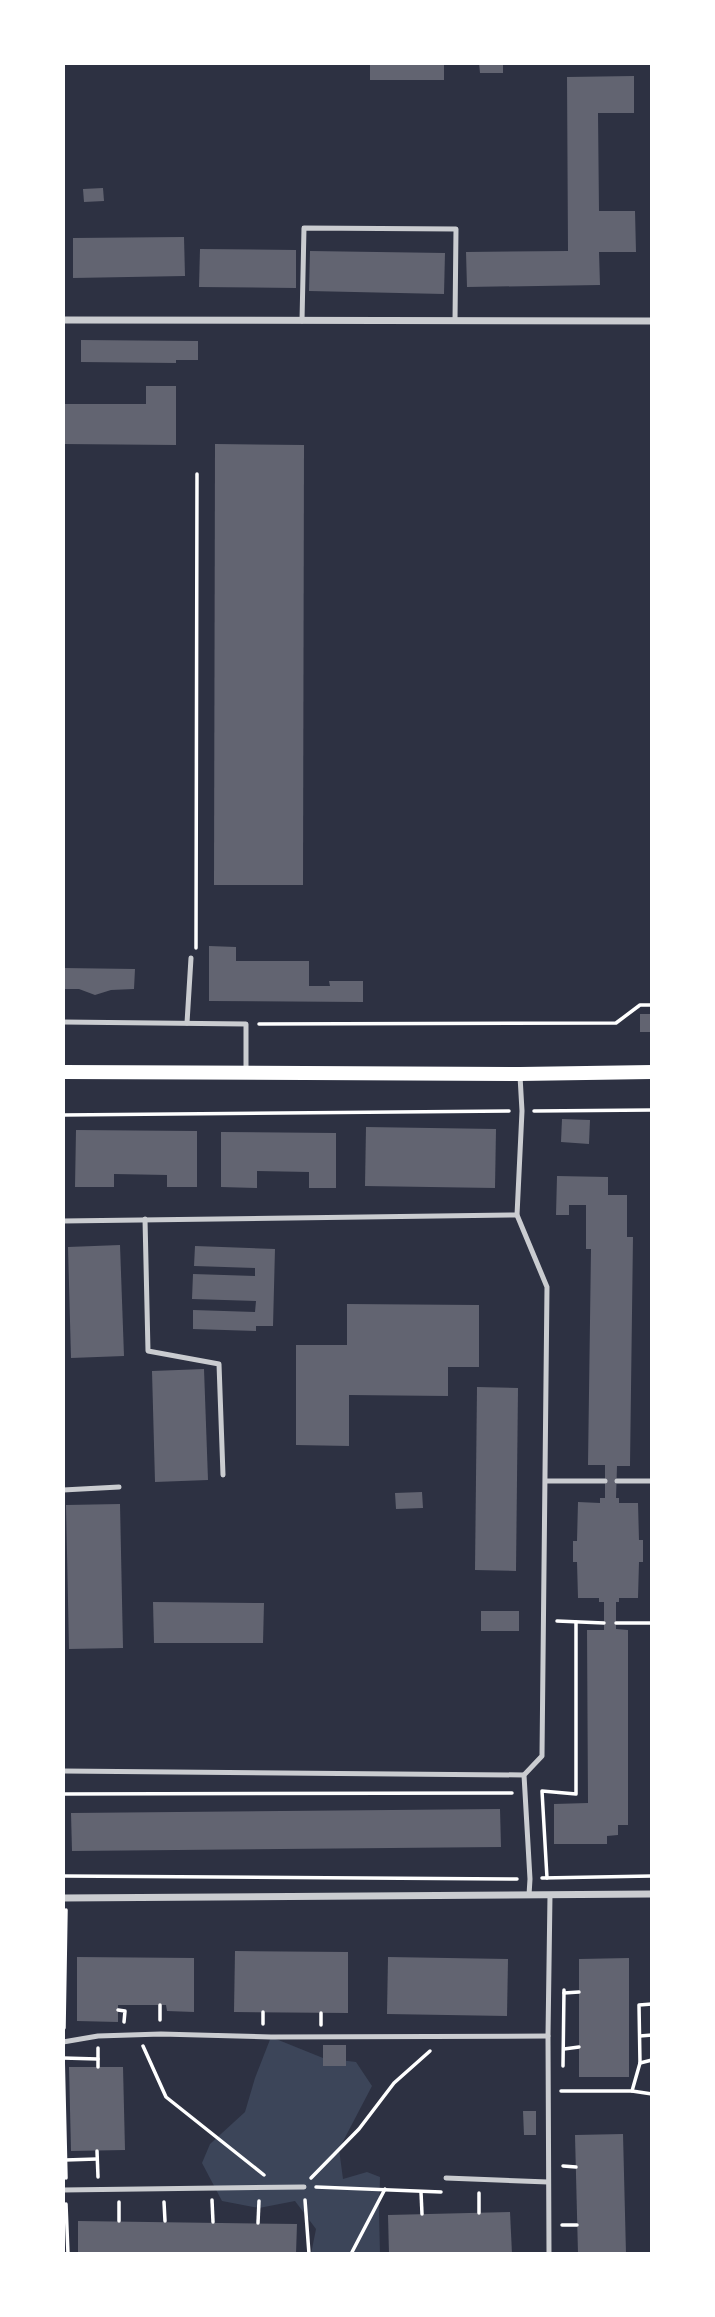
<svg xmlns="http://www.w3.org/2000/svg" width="715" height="2317" font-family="Overpass,sans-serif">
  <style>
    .green { fill: #3c4559 }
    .building { fill: #626471 }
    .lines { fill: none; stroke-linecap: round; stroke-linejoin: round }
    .path { stroke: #fff; stroke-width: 3.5 }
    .service { stroke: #caccd0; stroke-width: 5 }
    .minor { stroke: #caccd0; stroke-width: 7 }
    .secondary { stroke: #fff; stroke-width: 14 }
  </style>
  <rect width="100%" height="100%" fill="#2d3142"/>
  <polygon class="green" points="271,2037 323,2058 356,2062 372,2086 339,2149 343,2179 367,2172 380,2177 379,2214 380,2254 311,2254 316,2229 295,2201 259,2208 222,2201 202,2163 210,2144 245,2112 255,2078"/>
  <g class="building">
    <rect x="370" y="63" width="74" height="17"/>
    <polygon points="479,63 503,63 503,73 480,73"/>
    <polygon points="634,76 634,113 598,113 599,211 635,211 636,252 599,252 600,285 467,287 466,252 568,251 567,77"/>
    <polygon points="103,188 104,201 84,202 83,189"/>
    <polygon points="184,237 185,276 73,278 73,238"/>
    <polygon points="200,249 296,250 296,288 199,287"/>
    <polygon points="310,251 445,253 444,294 309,291"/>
    <polygon points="81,340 198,341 198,360 176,360 176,363 81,362"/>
    <polygon points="146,386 176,386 176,445 63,444 63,404 146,404"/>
    <polygon points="215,444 304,445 303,885 214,885"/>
    <polygon points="209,946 236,947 236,961 309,961 309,986 330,986 329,981 363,981 363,1002 209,1001"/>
    <polygon points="63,968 135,969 134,989 111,990 95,995 79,989 63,989"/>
    <rect x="640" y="1014" width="12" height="18"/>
    <polygon points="562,1119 590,1120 589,1144 561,1142"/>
    <polygon points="366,1127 496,1129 495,1188 365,1186"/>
    <polygon points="76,1130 197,1131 197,1187 167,1187 167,1175 114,1174 114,1187 75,1187"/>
    <polygon points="221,1132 336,1133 336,1188 309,1188 309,1172 257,1171 257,1188 221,1187"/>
    <polygon points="557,1176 608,1177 608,1195 627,1195 627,1237 633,1237 630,1466 617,1466 616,1498 619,1498 619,1503 638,1503 639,1540 643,1540 643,1562 639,1562 638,1598 619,1598 619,1602 616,1602 616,1629 628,1630 628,1825 618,1825 618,1835 607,1836 607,1844 554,1844 554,1804 588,1803 587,1630 604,1630 604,1602 599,1602 599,1598 578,1598 577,1562 573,1562 573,1541 577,1541 578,1502 600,1503 600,1498 605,1498 605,1465 588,1465 591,1249 586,1249 586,1205 569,1205 569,1215 556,1215"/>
    <polygon points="120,1245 124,1356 71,1358 68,1247"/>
    <polygon points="195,1246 275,1249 273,1326 256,1326 256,1331 193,1329 193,1310 255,1312 256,1301 192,1299 193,1274 255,1276 255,1268 194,1266"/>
    <polygon points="347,1304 479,1305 479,1367 448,1367 448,1396 349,1395 349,1446 296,1445 296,1345 347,1345"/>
    <polygon points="204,1369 208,1480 155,1482 152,1371"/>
    <polygon points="477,1387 518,1388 516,1571 475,1570"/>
    <polygon points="422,1492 423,1508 396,1509 395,1493"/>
    <polygon points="120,1504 123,1648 69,1649 66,1505"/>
    <polygon points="153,1602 264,1603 263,1643 154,1643"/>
    <rect x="481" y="1611" width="38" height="20"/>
    <polygon points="500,1809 501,1847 72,1851 71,1813"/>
    <polygon points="235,1951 348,1952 348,2013 234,2012"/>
    <polygon points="77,1957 194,1958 194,2012 167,2011 166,2005 118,2005 118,2022 77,2021"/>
    <polygon points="388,1957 508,1959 507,2016 387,2014"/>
    <polygon points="629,1958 629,2077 579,2077 579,1959"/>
    <rect x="323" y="2045" width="23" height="21"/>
    <polygon points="69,2067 123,2067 125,2150 71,2151"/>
    <polygon points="523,2111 536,2111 536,2135 524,2135"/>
    <polygon points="623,2134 626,2254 578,2254 575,2135"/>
    <polygon points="510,2212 512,2254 389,2254 388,2215"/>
    <polygon points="78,2221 297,2224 296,2254 78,2254"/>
  </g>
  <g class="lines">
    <g class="path">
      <polyline points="196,948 197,474"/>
      <polyline points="259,1024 616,1023 640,1005 652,1005"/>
      <polyline points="534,1111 652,1110"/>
      <polyline points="63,1115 509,1111"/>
      <polyline points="557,1621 604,1623"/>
      <polyline points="616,1623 652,1623"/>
      <polyline points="63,1794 512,1793"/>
      <polyline points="63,1876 517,1879"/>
      <polyline points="542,1878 652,1876"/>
      <polyline points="547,1878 542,1791 576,1794 576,1622"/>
      <polyline points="564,1993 579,1992"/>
      <polyline points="160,2005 160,2020"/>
      <polyline points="118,2010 125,2011 124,2022"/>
      <polyline points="321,2013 321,2025"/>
      <polyline points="263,2024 263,2012"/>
      <polyline points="64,2028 66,1910"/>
      <polyline points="640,2036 652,2035"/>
      <polyline points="143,2046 166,2097 264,2175"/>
      <polyline points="564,2049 579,2047"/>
      <polyline points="63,2053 66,2178"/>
      <polyline points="63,2058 98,2059"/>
      <polyline points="640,2063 652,2060"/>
      <polyline points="563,2066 564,1990"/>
      <polyline points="98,2067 98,2048"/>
      <polyline points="561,2091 632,2091 640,2063 639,2005 652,2004"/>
      <polyline points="632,2091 652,2094"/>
      <polyline points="97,2151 98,2177"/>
      <polyline points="65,2160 97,2159"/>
      <polyline points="563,2166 576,2167"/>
      <polyline points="311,2178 359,2129 394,2083 430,2051"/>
      <polyline points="316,2187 441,2192"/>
      <polyline points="421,2192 422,2214"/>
      <polyline points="479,2193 479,2213"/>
      <polyline points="212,2200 213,2222"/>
      <polyline points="305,2200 309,2254"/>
      <polyline points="164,2202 165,2221"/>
      <polyline points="66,2204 68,2254"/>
      <polyline points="119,2221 119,2202"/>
      <polyline points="258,2223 259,2201"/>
      <polyline points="562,2225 577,2225"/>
      <polyline points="351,2254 385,2189"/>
    </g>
    <g class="service">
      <polyline points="302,321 304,228 456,229 455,321"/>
      <polyline points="63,1022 246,1024 246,1073"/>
      <polyline points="187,1023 191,958"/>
      <polyline points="520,1076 522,1111 517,1215 547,1287 542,1756 524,1775 530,1879 529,1895"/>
      <polyline points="145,1219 148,1351 219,1364 223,1475"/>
      <polyline points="63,1221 517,1215"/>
      <polyline points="546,1481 605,1481"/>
      <polyline points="617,1481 652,1481"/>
      <polyline points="63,1490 119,1487"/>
      <polyline points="63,1771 524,1775"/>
      <polyline points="63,2042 98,2036 161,2034 271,2037 548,2036"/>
      <polyline points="446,2178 548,2182"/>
      <polyline points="63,2190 304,2187"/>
      <polyline points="549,2254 548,2036 550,1895"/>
    </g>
    <g class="minor">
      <polyline points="63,320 652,321"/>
      <polyline points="63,1898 652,1894"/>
    </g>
    <polyline class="secondary" points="63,1072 520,1074 652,1072"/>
  </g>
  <rect width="715" height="2317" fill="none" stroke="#ffffff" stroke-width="130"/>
</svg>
